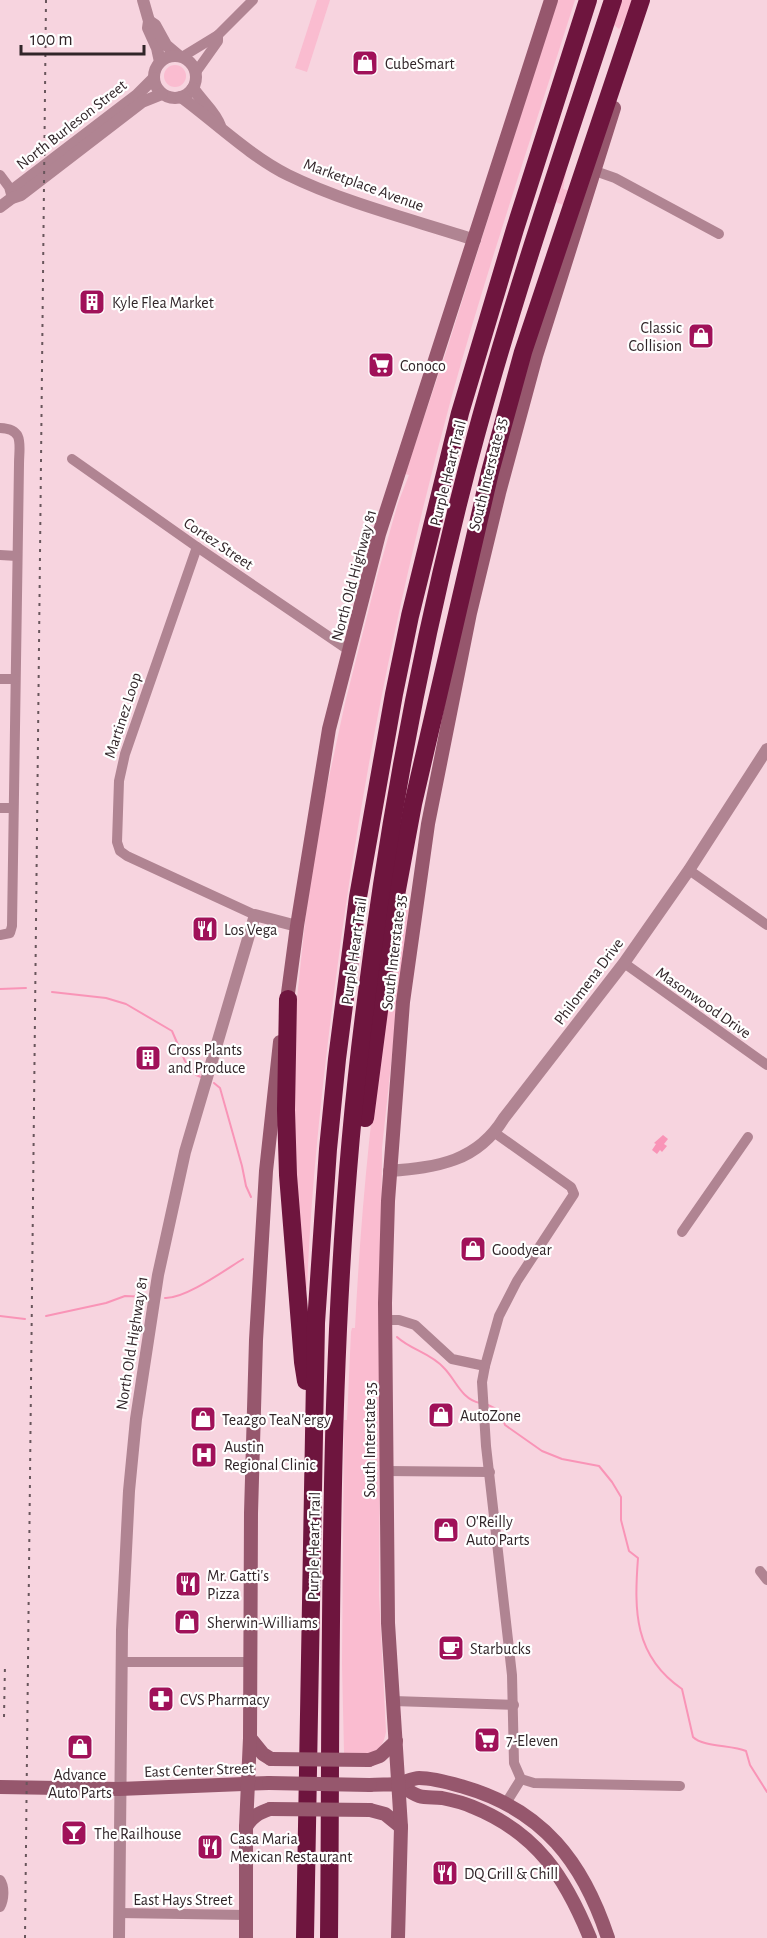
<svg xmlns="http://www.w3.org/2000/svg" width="767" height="1938" font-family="'Alegreya Sans',sans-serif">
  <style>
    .green { fill: #fabcd0 }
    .water { fill: #f994b7 }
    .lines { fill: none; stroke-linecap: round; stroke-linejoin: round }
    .stream { stroke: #f994b7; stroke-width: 2 }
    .minor { stroke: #b08492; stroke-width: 10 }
    .tertiary { stroke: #b08492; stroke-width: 12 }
    .secondary { stroke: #96576d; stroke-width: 14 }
    .motorway { stroke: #6e153e; stroke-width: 18 }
    .rail { stroke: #69565c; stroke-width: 2; stroke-dasharray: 3 6; stroke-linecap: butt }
    .secondary-bridge { stroke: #96576d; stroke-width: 14 }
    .labels { text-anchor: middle; stroke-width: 4.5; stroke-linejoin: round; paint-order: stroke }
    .poi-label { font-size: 16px; fill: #312529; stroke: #fff; text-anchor: start }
    .street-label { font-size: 16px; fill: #312529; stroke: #fff }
  </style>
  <rect width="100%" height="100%" fill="#f7d4df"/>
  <g class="green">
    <polygon points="317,0 330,0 307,72 295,68"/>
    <path d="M557 0H575C533 133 488 265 451 399 399 592 360 787 335 985 322 1086 311 1187 307 1289L305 1288 296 1233 292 1047 307 902 322 810 345 703 378 573 398 503 409 475 405 474 447 349Z"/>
    <polygon points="621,0 633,0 627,17 619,29 614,25"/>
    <circle cx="175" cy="76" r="11"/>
    <polygon points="567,167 563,189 571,191 565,206 556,202"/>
    <path d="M465 598 401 971 382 1148 379 1595 386 1732C381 1759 365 1753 344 1753L342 1664 344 1420H347L351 1332 352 1328H355C362 1187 377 1047 402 908H409L445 700Z"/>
  </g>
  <polygon class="water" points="663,1135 668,1139 664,1144 667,1146 662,1152 660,1150 657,1154 652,1150 656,1144 654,1143"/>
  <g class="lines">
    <g class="stream">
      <polyline points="0,989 26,988"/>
      <polyline points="52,992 106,998 126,1004 172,1031 185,1061 196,1075 201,1077"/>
      <polyline points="214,1083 220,1088 242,1166 246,1186 251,1197"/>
      <path d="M165 1298C185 1299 225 1270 243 1259"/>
      <polyline points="0,1316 25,1319"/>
      <polyline points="46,1316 106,1303 125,1296 149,1297"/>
      <path d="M397 1337C411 1350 431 1353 444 1368 456 1380 461 1399 480 1403"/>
      <path d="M488 1405 500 1411 505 1425 542 1451 562 1459 599 1466 612 1482 621 1497V1520L629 1551 638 1558C634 1611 634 1656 682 1689L693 1737C703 1747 731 1745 746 1751L750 1765 767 1792"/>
    </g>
    <g class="minor">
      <polyline points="182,57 218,35 253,0"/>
      <polyline points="196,72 218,41 218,35"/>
      <polyline points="595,171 615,178 719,234"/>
      <polyline points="0,175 9,187 12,198"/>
      <path d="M0 428C25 429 19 445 19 464L12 926 10 933 0 935"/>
      <polyline points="72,459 197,547 350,651"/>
      <polyline points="197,547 125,754 119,781 117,842 120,851 127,856 255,915"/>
      <polyline points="0,555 17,556"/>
      <polyline points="0,679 15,679"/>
      <polyline points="0,808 13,808"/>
      <polyline points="689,870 767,925"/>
      <polyline points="624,963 767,1065"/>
      <polyline points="495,1133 571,1187 574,1194 517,1281 499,1316 485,1366 482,1382 486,1446 512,1675 514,1763 521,1779 534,1783 680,1786"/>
      <polyline points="682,1232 748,1137"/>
      <polyline points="385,1320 399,1320 415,1325 452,1359 485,1366"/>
      <polyline points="386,1471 490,1472"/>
      <polyline points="760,1571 767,1580"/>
      <polyline points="122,1662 249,1662"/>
      <polyline points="393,1701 514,1705"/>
      <polyline points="506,1803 521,1779"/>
      <path d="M0 1880C5 1887 4 1900 0 1907"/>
      <polyline points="119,1913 246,1915"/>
    </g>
    <g class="tertiary">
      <polyline points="143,0 149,21 148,28 157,48 160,62"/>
      <polyline points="149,21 155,25 166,45 179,56"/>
      <circle cx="175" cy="77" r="21"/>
      <path d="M193 88C201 101 215 111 220 126"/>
      <path d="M181 97C215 122 250 156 288 175 345 203 414 220 475 240"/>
      <polyline points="12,198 14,189 137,95 154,78"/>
      <polyline points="0,207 12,198 21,195 142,102 162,94"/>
      <path d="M389 1171C438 1167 477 1162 504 1118L624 963 689 870 767 749"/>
      <polyline points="119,1938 122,1630 129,1491 136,1419 158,1275 185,1152 255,915 297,926"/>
    </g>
    <g class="secondary">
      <polyline points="286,1008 297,926 329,729 379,534 551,0"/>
      <polyline points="250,1738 263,1754 271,1759"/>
      <polyline points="369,1760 380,1756 396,1741"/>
      <path d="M399 1784C405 1788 412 1794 419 1796 426 1798 434 1797 442 1798 452 1800 464 1803 473 1807 537 1833 565 1877 590 1938"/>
      <path d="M370 1785C379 1784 388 1785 397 1784 404 1783 412 1778 419 1778 434 1778 450 1783 464 1787 543 1810 583 1862 608 1938"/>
      <polyline points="0,1787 119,1789 269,1783"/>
      <polyline points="370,1810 385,1814 401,1827"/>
      <path d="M246 1827C252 1816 259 1813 270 1809"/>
      <polyline points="246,1938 246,1827 250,1738 251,1513 256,1340 266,1171 280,1042"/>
      <polyline points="398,1938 401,1827 388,1623 385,1303 388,1201 403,1002 428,824 470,613 499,493 536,356 614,108"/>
    </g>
    <g class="motorway">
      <polyline points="288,999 286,1110 288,1175 303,1362 306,1381"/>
      <polyline points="365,1118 390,927 413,804 490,472 523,352 641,0"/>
      <polyline points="305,1938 316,1323 328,1149 337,1059 358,897 394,694 410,616 460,413 515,229 588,0"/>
      <path d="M329 1938C332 1628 325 1316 365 1008 389 815 425 623 476 435 516 288 566 144 613 0"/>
    </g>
    <g class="rail">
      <polyline points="4,1717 5,1664"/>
      <polyline points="25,1938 46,0"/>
    </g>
    <g class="secondary-bridge">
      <polyline points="271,1759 369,1760"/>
      <polyline points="269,1783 370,1785"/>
      <polyline points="270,1809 370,1810"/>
    </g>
  </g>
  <defs>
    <g id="shop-square" transform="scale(1.35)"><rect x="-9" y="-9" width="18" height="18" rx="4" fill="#a01159" stroke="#fff"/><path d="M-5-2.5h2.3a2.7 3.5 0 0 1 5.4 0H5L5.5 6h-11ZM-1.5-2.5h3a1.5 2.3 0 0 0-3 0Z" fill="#fff"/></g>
    <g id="building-square" transform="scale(1.35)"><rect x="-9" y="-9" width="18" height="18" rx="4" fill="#a01159" stroke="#fff"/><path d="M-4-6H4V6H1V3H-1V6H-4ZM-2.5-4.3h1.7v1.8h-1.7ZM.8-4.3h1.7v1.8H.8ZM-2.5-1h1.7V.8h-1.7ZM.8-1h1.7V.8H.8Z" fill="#fff"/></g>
    <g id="supermarket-square" transform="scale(1.35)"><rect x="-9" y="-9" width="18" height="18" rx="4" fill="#a01159" stroke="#fff"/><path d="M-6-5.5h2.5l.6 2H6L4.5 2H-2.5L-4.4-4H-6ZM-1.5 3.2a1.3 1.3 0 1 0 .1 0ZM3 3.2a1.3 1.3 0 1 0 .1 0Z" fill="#fff"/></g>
    <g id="restaurant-square" transform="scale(1.35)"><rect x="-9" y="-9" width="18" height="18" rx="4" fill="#a01159" stroke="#fff"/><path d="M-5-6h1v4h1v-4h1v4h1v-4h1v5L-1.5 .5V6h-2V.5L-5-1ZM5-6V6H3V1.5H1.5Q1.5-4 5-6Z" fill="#fff"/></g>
    <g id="hospital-square" transform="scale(1.35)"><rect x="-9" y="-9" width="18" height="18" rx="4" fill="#a01159" stroke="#fff"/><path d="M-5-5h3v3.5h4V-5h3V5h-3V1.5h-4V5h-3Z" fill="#fff"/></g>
    <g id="cafe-square" transform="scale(1.35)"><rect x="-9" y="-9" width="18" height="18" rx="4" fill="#a01159" stroke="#fff"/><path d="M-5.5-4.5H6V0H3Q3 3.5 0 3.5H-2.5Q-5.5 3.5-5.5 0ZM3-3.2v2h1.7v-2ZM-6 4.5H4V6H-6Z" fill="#fff"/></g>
    <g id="pharmacy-square" transform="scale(1.35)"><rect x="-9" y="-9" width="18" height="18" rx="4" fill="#a01159" stroke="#fff"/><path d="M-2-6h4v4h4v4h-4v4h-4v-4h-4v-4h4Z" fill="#fff"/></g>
    <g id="bar-square" transform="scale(1.35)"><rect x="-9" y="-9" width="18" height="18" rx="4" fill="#a01159" stroke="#fff"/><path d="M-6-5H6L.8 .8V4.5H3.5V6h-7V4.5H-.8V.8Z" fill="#fff"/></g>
  </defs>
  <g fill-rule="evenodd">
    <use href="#shop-square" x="365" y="63"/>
    <use href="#building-square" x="92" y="302"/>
    <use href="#shop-square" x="701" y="336"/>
    <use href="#supermarket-square" x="381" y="365"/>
    <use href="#restaurant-square" x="205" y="929"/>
    <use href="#building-square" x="148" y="1058"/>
    <use href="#shop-square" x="473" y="1249"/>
    <use href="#shop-square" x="441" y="1415"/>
    <use href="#shop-square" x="203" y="1419"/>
    <use href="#hospital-square" x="204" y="1455"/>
    <use href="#shop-square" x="446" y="1530"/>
    <use href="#restaurant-square" x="188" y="1584"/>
    <use href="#shop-square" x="187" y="1622"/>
    <use href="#cafe-square" x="451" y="1648"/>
    <use href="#pharmacy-square" x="161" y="1699"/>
    <use href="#supermarket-square" x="487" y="1740"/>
    <use href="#shop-square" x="80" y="1747"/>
    <use href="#bar-square" x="74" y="1833"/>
    <use href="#restaurant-square" x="210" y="1847"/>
    <use href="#restaurant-square" x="445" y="1873"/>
  </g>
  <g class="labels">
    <g class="poi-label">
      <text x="385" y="69">CubeSmart</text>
      <text x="112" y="308">Kyle Flea Market</text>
      <text x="682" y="333" text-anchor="end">Classic<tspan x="682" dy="18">Collision</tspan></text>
      <text x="400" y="371">Conoco</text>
      <text x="224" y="935">Los Vega</text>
      <text x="168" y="1055">Cross Plants<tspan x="168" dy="18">and Produce</tspan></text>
      <text x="492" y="1255">Goodyear</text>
      <text x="460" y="1421">AutoZone</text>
      <text x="222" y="1425">Tea2go TeaN'ergy</text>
      <text x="224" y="1452">Austin<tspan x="224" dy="18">Regional Clinic</tspan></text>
      <text x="466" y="1527">O'Reilly<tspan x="466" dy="18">Auto Parts</tspan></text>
      <text x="207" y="1581">Mr. Gatti's<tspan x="207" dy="18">Pizza</tspan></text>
      <text x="207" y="1628">Sherwin-Williams</text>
      <text x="470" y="1654">Starbucks</text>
      <text x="180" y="1705">CVS Pharmacy</text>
      <text x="506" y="1746">7-Eleven</text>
      <text x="80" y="1780" text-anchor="middle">Advance<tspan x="80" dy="18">Auto Parts</tspan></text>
      <text x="94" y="1839">The Railhouse</text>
      <text x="230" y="1844">Casa Maria<tspan x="230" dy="18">Mexican Restaurant</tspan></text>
      <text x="464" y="1879">DQ Grill &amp; Chill</text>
    </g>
    <g class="street-label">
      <text transform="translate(71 124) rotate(-38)" y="6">North Burleson Street</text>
      <text transform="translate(364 184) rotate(20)" y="6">Marketplace Avenue</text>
      <text transform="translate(447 473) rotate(-76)" y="6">Purple Heart Trail</text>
      <text transform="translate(487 474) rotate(-76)" y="6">South Interstate 35</text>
      <text transform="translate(219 543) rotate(34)" y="6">Cortez Street</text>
      <text transform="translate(353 575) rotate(-75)" y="6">North Old Highway 81</text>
      <text transform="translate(122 715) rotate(-72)" y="6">Martinez Loop</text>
      <text transform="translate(353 951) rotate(-82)" y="6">Purple Heart Trail</text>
      <text transform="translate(393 952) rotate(-83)" y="6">South Interstate 35</text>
      <text transform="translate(588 981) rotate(-53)" y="6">Philomena Drive</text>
      <text transform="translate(704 1002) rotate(35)" y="6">Masonwood Drive</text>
      <text transform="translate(131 1343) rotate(-81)" y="6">North Old Highway 81</text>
      <text transform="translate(369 1440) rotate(-90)" y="6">South Interstate 35</text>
      <text transform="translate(313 1546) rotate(-89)" y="6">Purple Heart Trail</text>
      <text transform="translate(199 1769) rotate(-2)" y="6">East Center Street</text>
      <text x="183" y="1905">East Hays Street</text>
    </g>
  </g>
  <path d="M21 45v9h123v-9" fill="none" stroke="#312529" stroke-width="3"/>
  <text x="30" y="45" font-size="18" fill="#312529" stroke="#ffffff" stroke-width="4.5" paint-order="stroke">100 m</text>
</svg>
